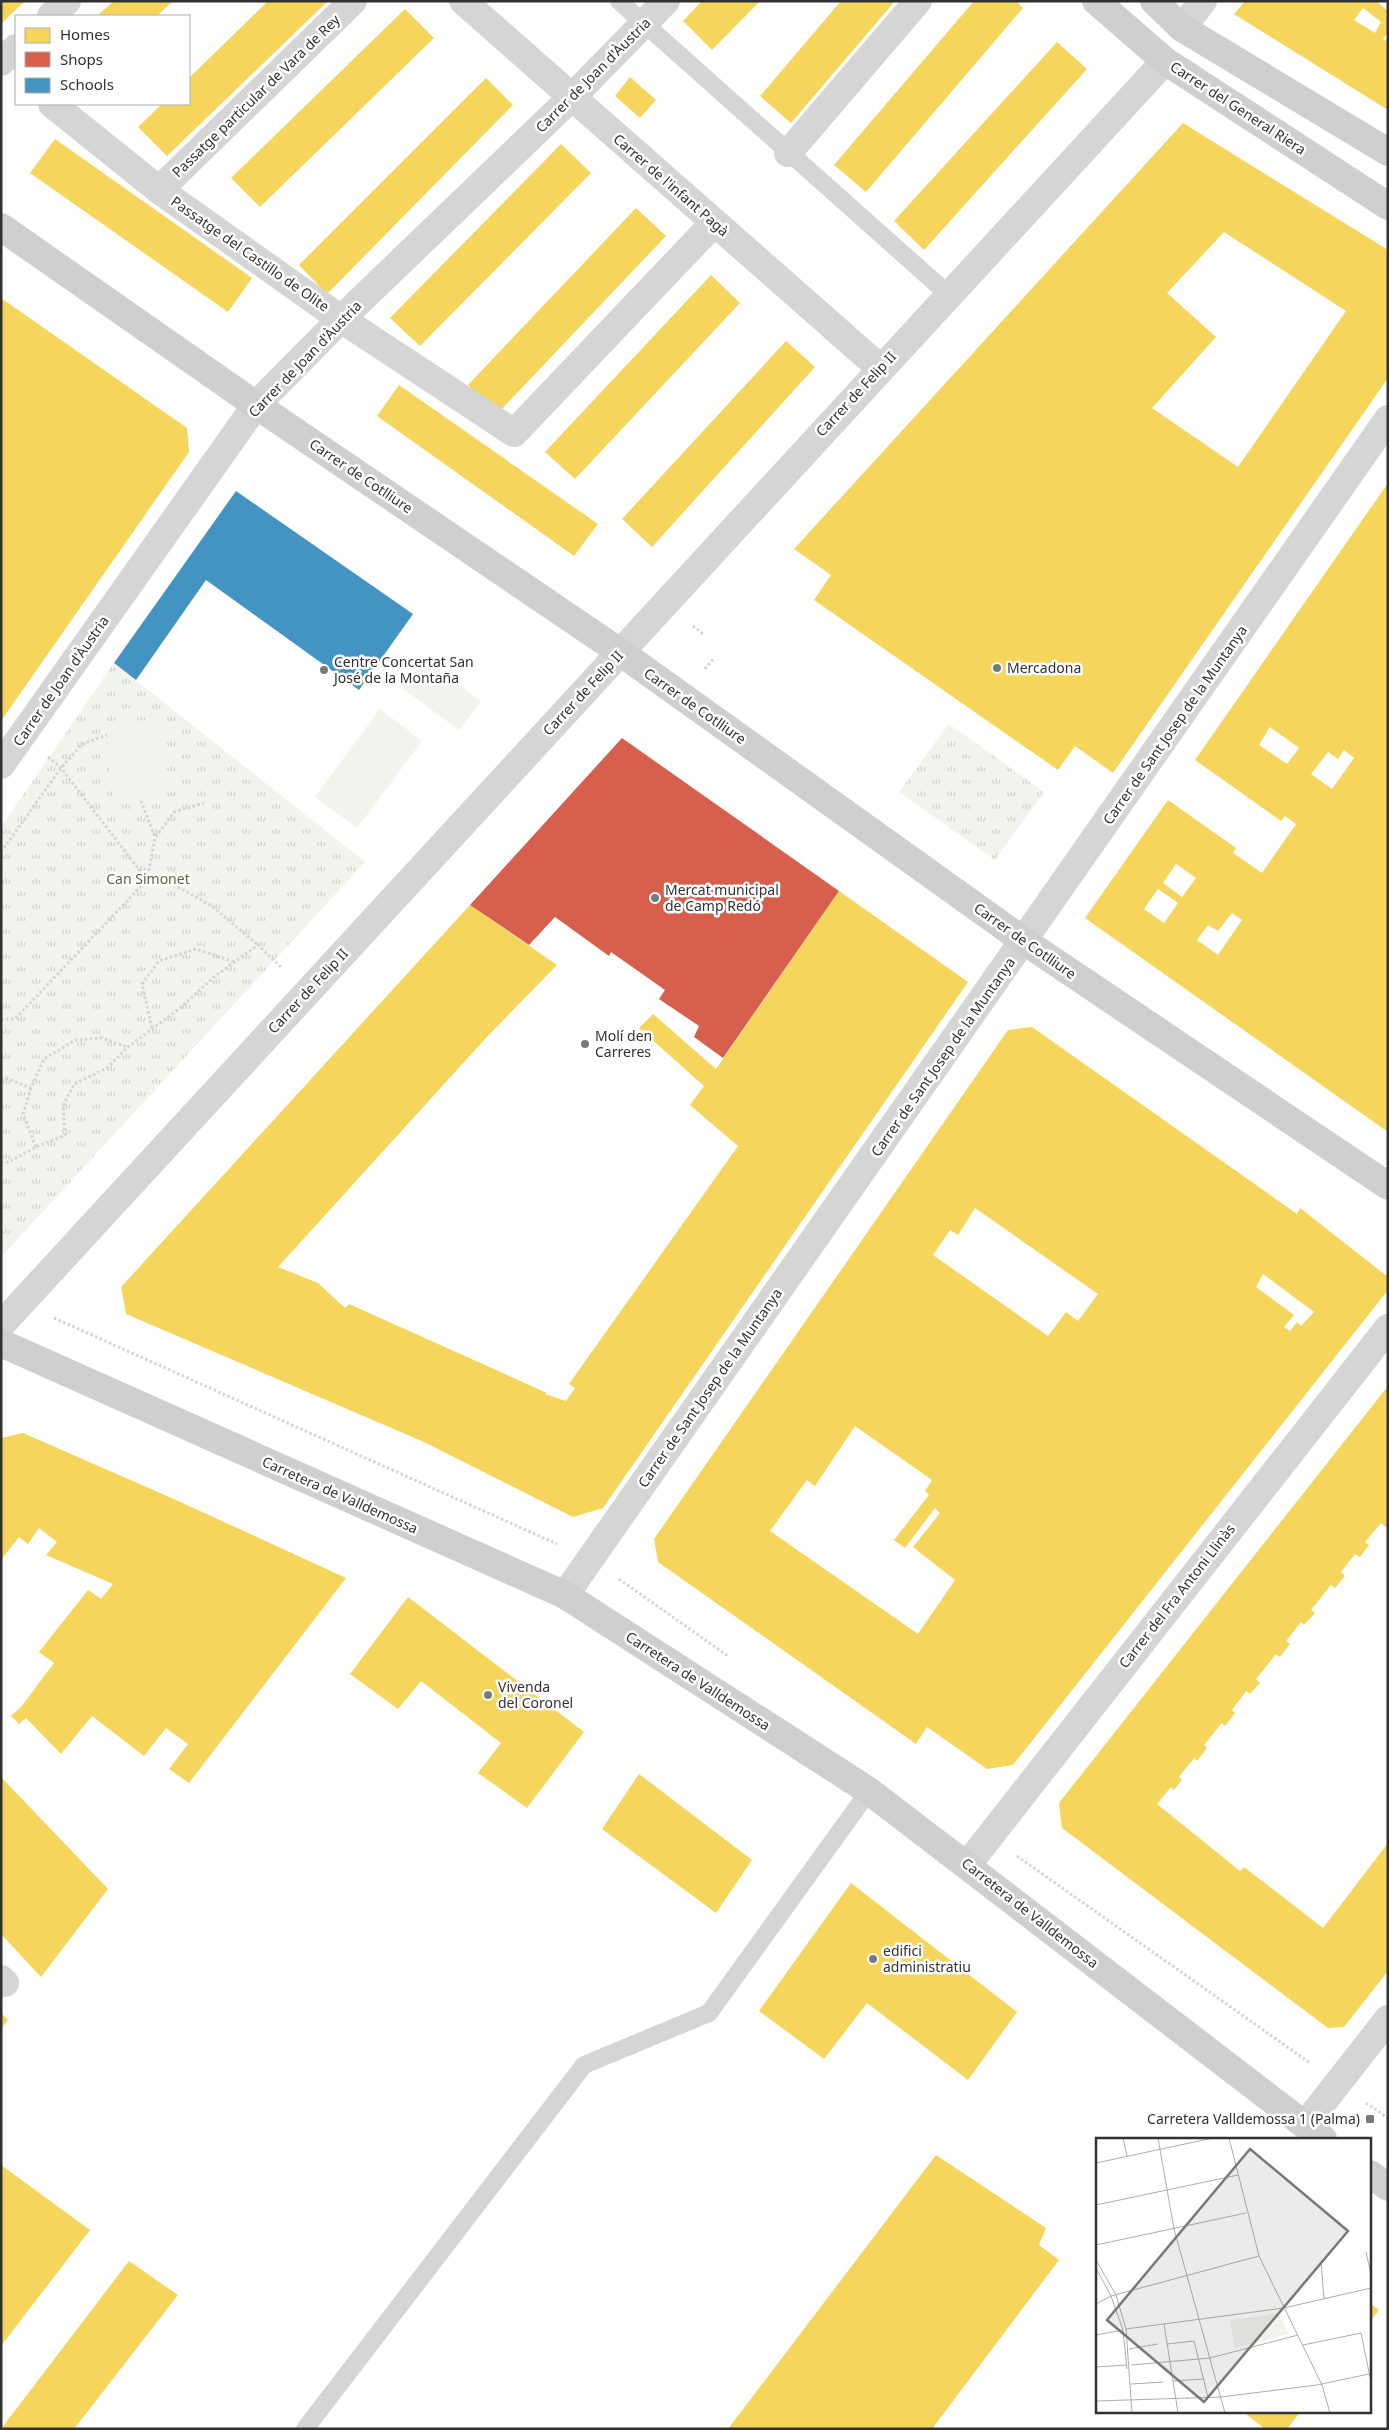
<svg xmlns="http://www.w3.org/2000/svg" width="1389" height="2430" font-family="'Noto Sans',sans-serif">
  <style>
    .grass { fill: url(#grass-tufts) }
    .garden { fill: #f1f3ed }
    .homes { fill: #f6d55c; fill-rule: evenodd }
    .shops { fill: #d6604d }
    .schools { fill: #4393c3 }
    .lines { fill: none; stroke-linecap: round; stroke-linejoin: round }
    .path { stroke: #d4d4d4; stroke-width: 3; stroke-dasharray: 2.5 2.5; stroke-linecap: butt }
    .lane { stroke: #d5d5d5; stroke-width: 18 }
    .street { stroke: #d5d5d5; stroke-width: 28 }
    .secondary { stroke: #cfcfcf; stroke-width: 28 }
    .poi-dot { fill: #797979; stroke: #fff; stroke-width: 2 }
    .labels { text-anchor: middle; stroke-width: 5; stroke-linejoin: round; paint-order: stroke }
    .street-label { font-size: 14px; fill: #313131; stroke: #fff }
    .poi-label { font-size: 14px; fill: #313131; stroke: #fff; text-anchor: start }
    .park-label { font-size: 14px; fill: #596843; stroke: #fff }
    .inset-road { fill: none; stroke: #adadad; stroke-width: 1 }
    .view { fill: #797979; fill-opacity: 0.15; stroke: #797979; stroke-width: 2.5 }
    .inset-edge { fill: none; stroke: #313131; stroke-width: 2.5 }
  </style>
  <defs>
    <pattern id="grass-tufts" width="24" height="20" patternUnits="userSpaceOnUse" patternTransform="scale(1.25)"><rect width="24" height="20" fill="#f1f3ed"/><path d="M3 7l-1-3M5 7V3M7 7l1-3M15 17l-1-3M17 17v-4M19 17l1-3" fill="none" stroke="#cfd1cc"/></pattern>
  </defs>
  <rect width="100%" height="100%" fill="#fff"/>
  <g class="grass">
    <polygon points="114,663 365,862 1,1257 1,827"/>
    <polygon points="949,724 1044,792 995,860 899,792"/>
  </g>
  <g class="garden">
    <polygon points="424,659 481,701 459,730 402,688"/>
    <polygon points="380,709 422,741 357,828 315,797"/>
    <polygon points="160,720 168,800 113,803 106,721"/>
  </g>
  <g class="homes">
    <polygon points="1,1 25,1 1,24"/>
    <polygon points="114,1 173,1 157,16 97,16"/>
    <polygon points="268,1 328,1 167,156 138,127 162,104 189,104 189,78"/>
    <polygon points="702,1 760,1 712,50 683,21"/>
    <polygon points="841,1 895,1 791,123 760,96"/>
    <polygon points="974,1 1016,1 1023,8 866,192 834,165"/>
    <path d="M1245 1H1376L1388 11V32L1383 39 1388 42V110L1234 14ZM1363 8 1381 22 1375 33 1354 20Z"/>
    <polygon points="405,9 434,38 260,207 231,178"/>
    <polygon points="1057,42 1087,69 924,250 894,221"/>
    <polygon points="630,77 656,100 640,118 615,96"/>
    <polygon points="486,78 513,105 327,294 299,265"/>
    <path d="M1183 123 1388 250V378L1113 773 1075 746 1058 770 814 600 831 575 794 549ZM1224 232 1346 311 1238 467 1152 408 1216 337 1167 293Z"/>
    <polygon points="55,139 252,278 228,312 30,173"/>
    <polygon points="561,144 591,173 420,346 390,318"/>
    <polygon points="636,208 666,236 498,413 468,385"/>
    <polygon points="711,275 740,303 575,479 545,452"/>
    <polygon points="1,298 187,428 189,452 1,721"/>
    <polygon points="786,341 815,367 652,547 622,519"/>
    <polygon points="399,385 598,524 574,556 377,416"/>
    <path d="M1388 483V1132L1085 918 1168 800 1236 848 1233 853 1262 873 1296 824 1285 816 1281 821 1195 760ZM1270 727 1299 748 1287 764 1259 745ZM1344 750 1354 758 1332 789 1311 774 1328 752 1338 759ZM1176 864 1196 878 1182 897 1163 883ZM1158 889 1178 903 1164 923 1144 909ZM1232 913 1242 920 1218 955 1197 940 1208 925 1218 931Z"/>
    <polygon points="839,891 968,982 603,1508 573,1517 424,1442 126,1314 121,1287 470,905 557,965 485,1039 278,1267 318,1283 345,1308 349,1304 547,1393 545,1394 566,1401 575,1388 569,1384 738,1146 690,1105 704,1086 639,1028 653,1014 716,1069"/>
    <path d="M1032 1027 1297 1214 1300 1208 1388 1277V1290L1013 1765 987 1769 927 1727 916 1744 658 1562 654 1539 1008 1030ZM975 1208 1098 1294 1078 1321 1066 1312 1048 1336 933 1255 950 1230 958 1235ZM1263 1274 1314 1312 1301 1326 1297 1322 1290 1331 1284 1327 1294 1315 1256 1287ZM855 1426 932 1480 925 1491 929 1495 894 1540 905 1548 935 1508 940 1513 913 1547 955 1580 918 1634 770 1531 807 1480 815 1486Z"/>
    <polygon points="1388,1386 1388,1529 1381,1523 1365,1542 1369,1545 1360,1557 1355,1554 1341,1572 1345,1576 1335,1588 1331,1585 1311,1610 1315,1613 1304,1625 1301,1622 1286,1641 1290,1644 1280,1657 1276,1654 1256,1679 1260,1683 1250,1694 1246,1691 1232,1710 1235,1713 1225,1726 1222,1723 1204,1745 1207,1748 1197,1761 1194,1758 1179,1777 1182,1780 1174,1790 1171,1787 1157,1804 1240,1871 1244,1867 1323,1928 1388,1843 1388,1971 1344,2027 1328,2028 1062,1828 1059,1803"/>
    <polygon points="23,1433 176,1500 346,1578 189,1783 169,1769 188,1744 166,1728 144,1756 92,1716 61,1754 26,1718 19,1724 11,1716 21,1707 54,1663 39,1652 88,1590 101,1599 113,1584 46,1555 57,1542 39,1528 28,1544 19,1537 1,1560 1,1438"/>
    <polygon points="408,1597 584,1732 527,1808 478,1773 501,1743 421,1681 398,1709 350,1674"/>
    <polygon points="639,1774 752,1860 716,1913 602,1829"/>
    <polygon points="1,1777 108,1889 41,1977 1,1934"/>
    <polygon points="851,1883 1017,2012 968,2080 867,2003 824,2059 759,2011"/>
    <polygon points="1,2013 8,2020 1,2029"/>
    <polygon points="936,2155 1046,2228 1039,2245 1059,2260 932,2429 728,2429"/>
    <polygon points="1,2165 90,2230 1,2346"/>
    <polygon points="129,2261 178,2295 74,2429 1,2429"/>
    <polygon points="1370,2303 1379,2310 1370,2322"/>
    <polygon points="1242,2411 1301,2411 1287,2429 1265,2429"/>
  </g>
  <polygon class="shops" points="622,738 839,891 723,1058 694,1037 699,1026 659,999 665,990 611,952 609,956 555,917 529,945 470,905"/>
  <polygon class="schools" points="236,491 413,614 359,690 206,580 136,680 114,663"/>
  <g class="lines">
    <g class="path">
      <polyline points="693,626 703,634"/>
      <polyline points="705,669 714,658"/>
      <polyline points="48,757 61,768 147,880 176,886 212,906 258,945"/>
      <polyline points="141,801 155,837"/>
      <polyline points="1,852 61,768 82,744 107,735"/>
      <polyline points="1,1019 15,1019 147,880 155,838 174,812 204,803"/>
      <polyline points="152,1028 142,984 159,961 196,949 235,962"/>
      <polyline points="1,1079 6,1078 31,1088 44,1059 75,1040 102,1038 128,1047"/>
      <polyline points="31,1088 23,1114 36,1147"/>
      <polyline points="1,1163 9,1162 36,1147 65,1135 63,1106 74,1084 107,1068 128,1047 180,1008 214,977 258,945 282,968"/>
      <polyline points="54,1318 557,1544"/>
      <polyline points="619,1579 728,1656"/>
      <polyline points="1017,1856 1310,2063"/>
      <polyline points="1366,2103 1388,2118"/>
    </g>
    <g class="lane">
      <polyline points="619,1 949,295"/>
      <polyline points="305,2429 584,2065 709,2013 869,1791"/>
    </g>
    <g class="street">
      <polyline points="463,1 880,368"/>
      <polyline points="51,16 67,1"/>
      <polyline points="1182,28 1203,1"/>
      <polyline points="1,62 16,48"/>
      <polyline points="52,104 159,190 341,319 514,433 714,223"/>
      <polyline points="788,153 918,1"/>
      <polyline points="159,190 353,1"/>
      <polyline points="1,765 256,405 341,319 572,97 666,1"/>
      <polyline points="1,1325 1165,61"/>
      <polyline points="565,1595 1388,419"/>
      <polyline points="968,1864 1388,1328"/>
      <polyline points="1,1979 5,1983"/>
      <polyline points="1305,2125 1388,2019"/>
    </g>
    <g class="secondary">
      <polyline points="1096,1 1165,61 1388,206"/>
      <polyline points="1154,1 1182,28 1388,152"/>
      <polyline points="1,227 256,405 620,652 1024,941 1388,1186"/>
      <polyline points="1,1343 565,1595 869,1791 1323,2139"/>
      <polyline points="1370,2174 1388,2187"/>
    </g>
  </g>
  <g class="poi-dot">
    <circle cx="997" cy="668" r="5"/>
    <circle cx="324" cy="670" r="5"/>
    <circle cx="655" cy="898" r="5"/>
    <circle cx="585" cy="1044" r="5"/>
    <circle cx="488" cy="1695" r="5"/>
    <circle cx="873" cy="1959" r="5"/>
    <rect x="1365" y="2114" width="10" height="10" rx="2.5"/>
  </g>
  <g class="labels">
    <g class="street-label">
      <text transform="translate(593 75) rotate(-45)" y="5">Carrer de Joan d'Àustria</text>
      <text transform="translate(256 96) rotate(-44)" y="5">Passatge particular de Vara de Rey</text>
      <text transform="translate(1238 108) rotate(33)" y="5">Carrer del General Riera</text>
      <text transform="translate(671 185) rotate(41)" y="5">Carrer de l'infant Pagà</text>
      <text transform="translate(250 254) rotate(35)" y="5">Passatge del Castillo de Olite</text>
      <text transform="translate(305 359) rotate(-46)" y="5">Carrer de Joan d'Àustria</text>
      <text transform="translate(856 394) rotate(-47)" y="5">Carrer de Felip II</text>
      <text transform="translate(361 476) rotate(34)" y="5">Carrer de Cotlliure</text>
      <text transform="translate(61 681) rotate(-55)" y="5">Carrer de Joan d'Àustria</text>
      <text transform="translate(583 693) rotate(-47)" y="5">Carrer de Felip II</text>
      <text transform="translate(695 706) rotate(35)" y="5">Carrer de Cotlliure</text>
      <text transform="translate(1175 725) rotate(-55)" y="5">Carrer de Sant Josep de la Muntanya</text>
      <text transform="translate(1025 941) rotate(35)" y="5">Carrer de Cotlliure</text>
      <text transform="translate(308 991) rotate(-47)" y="5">Carrer de Felip II</text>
      <text transform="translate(943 1057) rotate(-55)" y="5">Carrer de Sant Josep de la Muntanya</text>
      <text transform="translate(710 1388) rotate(-55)" y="5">Carrer de Sant Josep de la Muntanya</text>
      <text transform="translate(340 1495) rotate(24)" y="5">Carretera de Valldemossa</text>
      <text transform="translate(1177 1596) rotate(-52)" y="5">Carrer del Fra Antoni Llinàs</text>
      <text transform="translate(698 1681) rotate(33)" y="5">Carretera de Valldemossa</text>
      <text transform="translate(1030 1913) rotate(38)" y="5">Carretera de Valldemossa</text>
    </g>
    <g class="poi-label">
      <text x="334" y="667">Centre Concertat San<tspan x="334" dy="16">José de la Montaña</tspan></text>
      <text x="1007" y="673">Mercadona</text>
      <text x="665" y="895">Mercat municipal<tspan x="665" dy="16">de Camp Redó</tspan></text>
      <text x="595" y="1041">Molí den<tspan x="595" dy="16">Carreres</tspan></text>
      <text x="498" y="1692">Vivenda<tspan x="498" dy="16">del Coronel</tspan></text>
      <text x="883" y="1956">edifici<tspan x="883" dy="16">administratiu</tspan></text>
      <text x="1360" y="2124" text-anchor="end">Carretera Valldemossa 1 (Palma)</text>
    </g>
    <g class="park-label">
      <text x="148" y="884">Can Simonet</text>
    </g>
  </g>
  <g transform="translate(1096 2138)">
    <rect width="275" height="275" fill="#fff"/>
    <path d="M182 175 193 196 139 210 134 182Z" fill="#f1f3ed"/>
    <path class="inset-road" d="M27 0 31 18M62 0 78 91 129 275M133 0 163 118 226 247 234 275M0 25 117 0M0 67 142 37M0 107 150 75M270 114 275 136M0 122 20 157 30 191 36 275M225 124 228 161M0 130 15 158 27 192 31 231M0 166 15 158 163 118M68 186 82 275M30 191 188 170 275 150M0 197 27 192M71 206 98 203 112 259M207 207 265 195 275 244M33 211 62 206M35 227 114 220 202 197M0 229 31 227M77 243 108 241M35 246 67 244M0 263 125 259 221 247 273 236"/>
    <path class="view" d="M154 11 252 93 108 264 11 182Z"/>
    <rect width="275" height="275" class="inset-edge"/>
  </g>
  <rect width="1389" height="2430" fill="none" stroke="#313131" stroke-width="5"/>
  <rect x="15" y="15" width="175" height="90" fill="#ffffff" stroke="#adadad"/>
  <rect x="25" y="28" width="25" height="15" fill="#f6d55c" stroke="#adadad"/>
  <text x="60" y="40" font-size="15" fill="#313131">Homes</text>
  <rect x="25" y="52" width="25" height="15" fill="#d6604d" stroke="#adadad"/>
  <text x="60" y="65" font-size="15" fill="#313131">Shops</text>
  <rect x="25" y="78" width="25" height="15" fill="#4393c3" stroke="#adadad"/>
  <text x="60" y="90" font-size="15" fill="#313131">Schools</text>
</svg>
